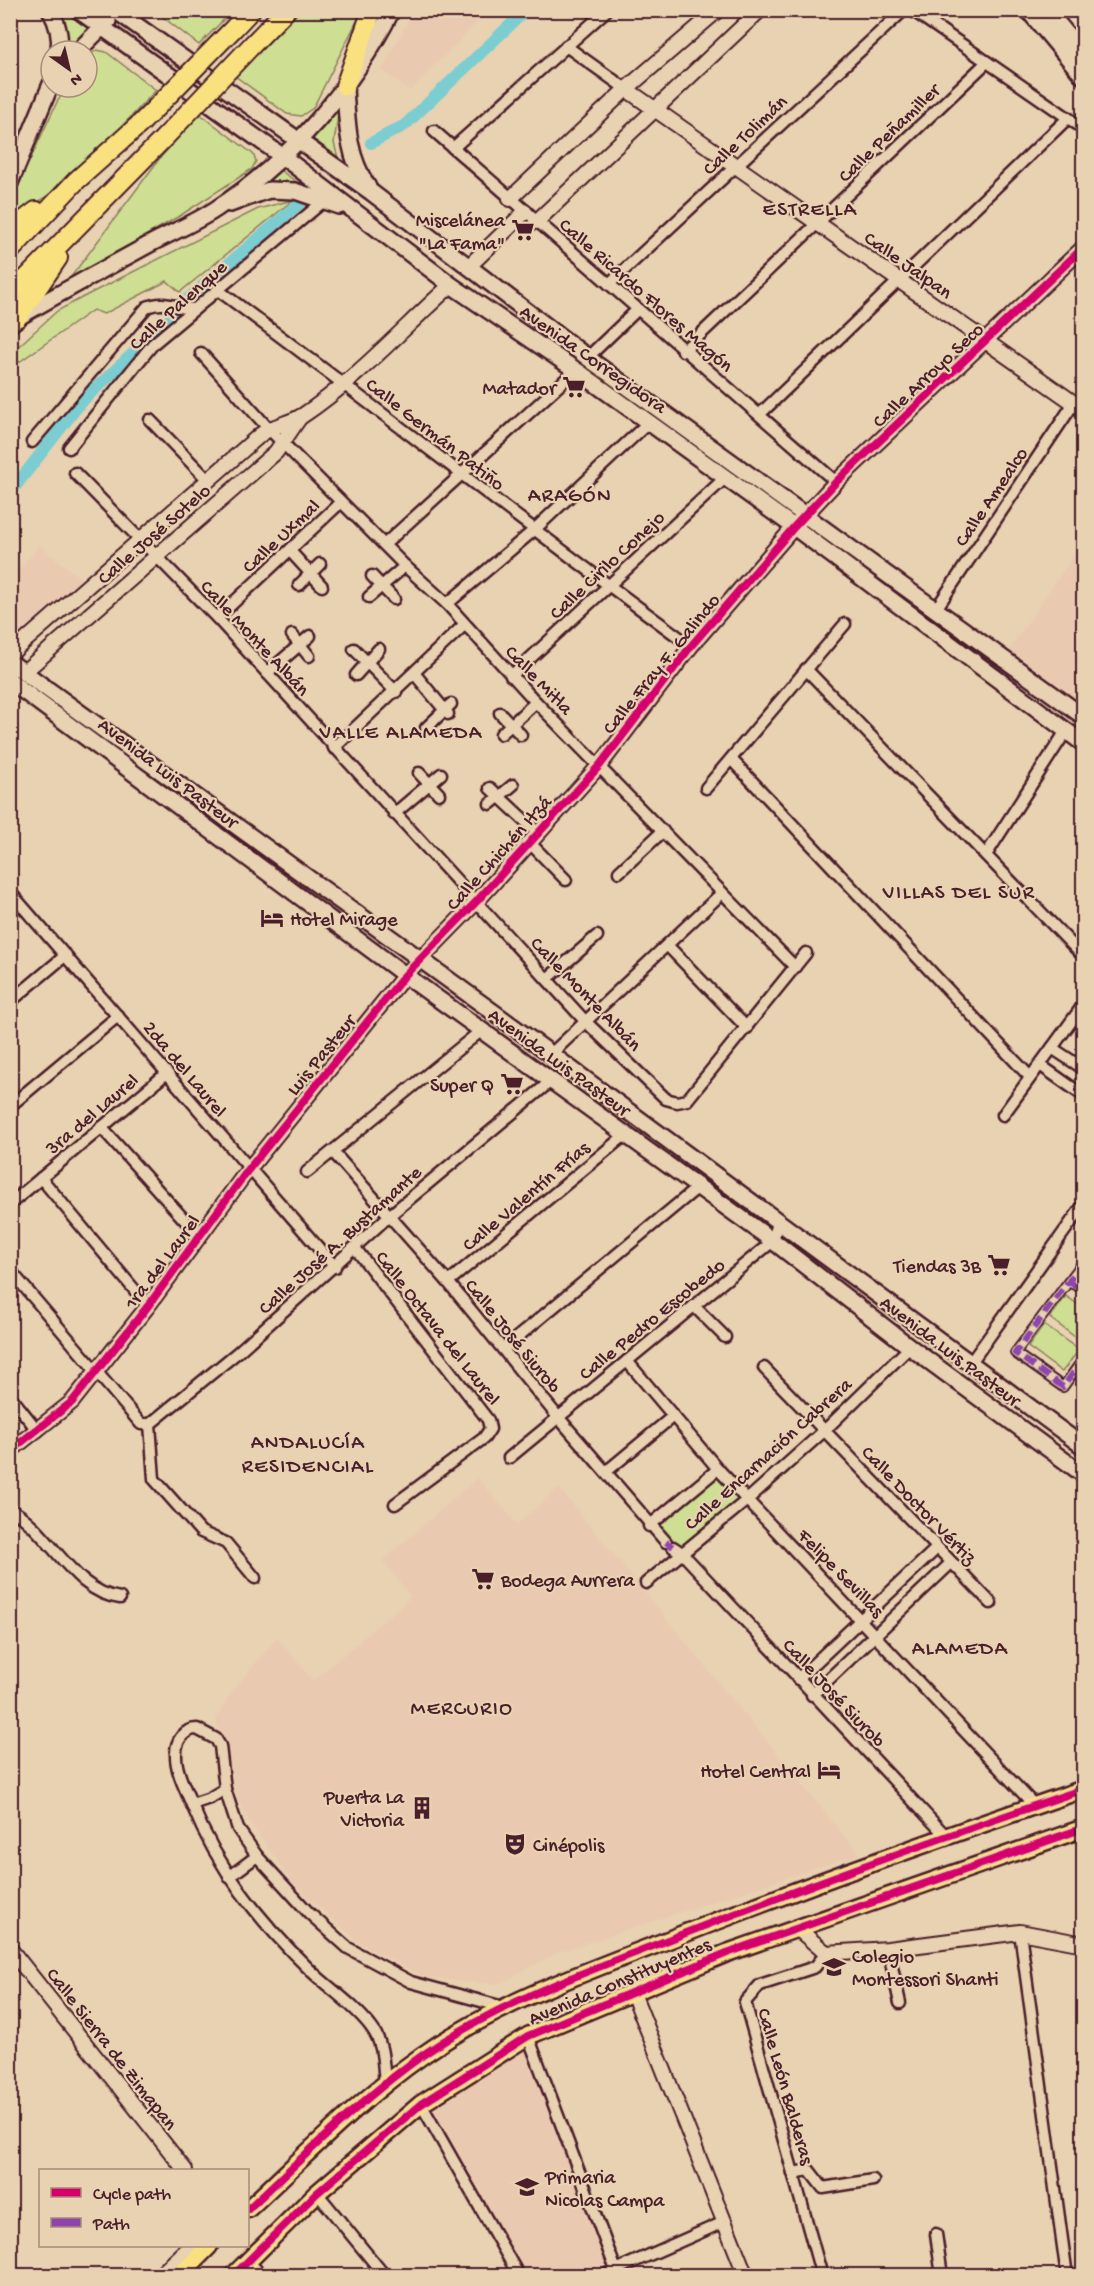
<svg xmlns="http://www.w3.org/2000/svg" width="1094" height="2286" font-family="'Gochi Hand',sans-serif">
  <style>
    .built { fill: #eac9b1 }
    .green { fill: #cede92; stroke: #8c7e5e; stroke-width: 1.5 }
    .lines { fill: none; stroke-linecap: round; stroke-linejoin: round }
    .canal { stroke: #7bcdd1; stroke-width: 12 }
    .pedestrian-casing { stroke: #4a1f2b; stroke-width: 12 }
    .minor-casing { stroke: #4a1f2b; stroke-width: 15 }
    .tertiary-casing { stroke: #4a1f2b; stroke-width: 18 }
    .secondary-casing { stroke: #4a1f2b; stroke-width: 20 }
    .primary-casing { stroke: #4a1f2b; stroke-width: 21 }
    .trunk-casing { stroke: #4a1f2b; stroke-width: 22 }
    .pedestrian { stroke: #e8d2b1; stroke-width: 8 }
    .minor { stroke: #e8d2b1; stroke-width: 10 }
    .tertiary { stroke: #e8d2b1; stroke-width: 14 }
    .secondary { stroke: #e8d2b1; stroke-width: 15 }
    .primary { stroke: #fae180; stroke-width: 16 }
    .trunk { stroke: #fae180; stroke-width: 18 }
    .trunk-bridge-casing { stroke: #4a1f2b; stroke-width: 22; stroke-linecap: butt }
    .trunk-bridge { stroke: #fae180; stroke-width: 18 }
    .quiet { stroke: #8e44ad; stroke-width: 6; stroke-dasharray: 12 6; stroke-linecap: butt }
    .cycleway-casing { stroke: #e8d2b1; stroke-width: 11 }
    .cycleway { stroke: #d6006c; stroke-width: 8 }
    .labels { text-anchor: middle; stroke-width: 4.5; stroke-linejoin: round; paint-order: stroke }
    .street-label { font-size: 20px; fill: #4a1f2b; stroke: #e8d2b1 }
    .poi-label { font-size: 20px; fill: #4a1f2b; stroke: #e8d2b1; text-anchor: end }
    .neighbourhood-label { font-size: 21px; letter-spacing: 1.5px; fill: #4a1f2b; stroke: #e8d2b1 }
  </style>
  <rect width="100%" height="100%" fill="#e8d2b1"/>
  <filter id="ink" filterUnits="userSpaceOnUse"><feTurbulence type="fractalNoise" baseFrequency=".0167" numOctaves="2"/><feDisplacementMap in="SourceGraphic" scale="12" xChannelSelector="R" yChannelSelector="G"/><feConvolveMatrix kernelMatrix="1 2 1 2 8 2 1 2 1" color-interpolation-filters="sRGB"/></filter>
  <g filter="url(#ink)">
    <g class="built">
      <polygon points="413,11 488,11 410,91 382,70"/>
      <polygon points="1083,542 1084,690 1076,700 1009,650"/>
      <polygon points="39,546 82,579 12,644 11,579"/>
      <polygon points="477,1478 517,1524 559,1488 859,1854 558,1952 499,1984 425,1978 358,1942 294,1884 251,1824 231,1786 216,1719 234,1689 277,1638 313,1681 411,1597 383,1561"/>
      <polygon points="528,2036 616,2270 602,2275 519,2275 421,2104"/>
    </g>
    <g class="green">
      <polygon points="58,11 67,11 93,28 66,51"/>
      <polygon points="155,11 232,11 199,45"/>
      <polygon points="300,11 362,11 313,108 301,116 287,114 235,76"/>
      <polygon points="97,50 106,52 156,90 79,172 11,222 11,201 57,102 67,87 87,87 87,57"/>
      <polygon points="340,101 334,143 338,158 309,136"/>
      <polygon points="200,114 253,154 256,161 252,169 181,215 68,281 160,158"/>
      <polygon points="274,166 301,185 281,185 238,195"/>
      <polygon points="293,200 180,292 167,281 104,314 93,310 15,365 11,372 11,353 57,311 89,294 258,209"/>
      <polygon points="1066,1296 1083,1308 1083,1343 1050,1318"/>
      <polygon points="1044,1325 1079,1350 1062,1372 1028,1347"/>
      <polygon points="717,1473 740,1498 680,1547 654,1525"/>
    </g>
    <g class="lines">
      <g class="canal">
        <polyline points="371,143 405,125 526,10"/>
        <polyline points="10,493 81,402 168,321 185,301 300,203"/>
      </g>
      <g class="pedestrian-casing">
        <g id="pedestrian">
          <polyline points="1084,1261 1015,1353 1063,1387 1084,1358"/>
          <polyline points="1068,1282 1084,1289"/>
        </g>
      </g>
      <g class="minor-casing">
        <g id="minor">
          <polyline points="912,10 1084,129"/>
          <polyline points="566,46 626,89"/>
          <polyline points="434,131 836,482"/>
          <polyline points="453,148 607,10"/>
          <polyline points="609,284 904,10"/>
          <path d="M218 290C377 407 531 530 691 646"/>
          <polyline points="683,351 987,62"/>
          <polyline points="201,353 268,428 405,566 447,604 536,702 795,967"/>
          <polyline points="587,358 637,310"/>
          <polyline points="760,414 1068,118"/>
          <polyline points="150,420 208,480"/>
          <path d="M32 442 147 307C164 299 178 309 195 309"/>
          <polyline points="69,448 153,344 324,201"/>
          <polyline points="75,473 217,618 585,1021 666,1099 677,1102 687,1100 806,953"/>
          <polyline points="385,544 576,370"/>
          <polyline points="290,551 322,586"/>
          <polyline points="372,576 394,599"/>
          <polyline points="299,585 320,564"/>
          <polyline points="369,597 405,566"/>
          <polyline points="447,604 533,531 649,422"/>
          <polyline points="936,609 1074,403"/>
          <polyline points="217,618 341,502"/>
          <polyline points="292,635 309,656"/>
          <polyline points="354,649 396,692"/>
          <polyline points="806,669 1084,957"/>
          <polyline points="267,673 310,636"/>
          <polyline points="414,673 448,714"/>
          <polyline points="356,675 379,649"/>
          <polyline points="511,676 725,478"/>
          <polyline points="500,713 521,735"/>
          <polyline points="426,728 451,704"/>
          <polyline points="501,734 536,702"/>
          <polyline points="334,748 464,625"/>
          <polyline points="731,759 1030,1077"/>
          <polyline points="419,773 439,794"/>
          <polyline points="490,788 538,833"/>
          <polyline points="706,788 845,624"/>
          <polyline points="490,804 513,785"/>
          <polyline points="394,814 441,774"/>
          <polyline points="530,843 566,880"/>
          <polyline points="986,855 1066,731"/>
          <polyline points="619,872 663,831"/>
          <polyline points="10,892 335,1267"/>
          <polyline points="667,945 747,1028"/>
          <polyline points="547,979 597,936"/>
          <polyline points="10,1002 66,955"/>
          <polyline points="1052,1048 1084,1069"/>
          <polyline points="551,1054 722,893"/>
          <polyline points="1040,1065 1084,1096"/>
          <polyline points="10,1106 118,1016"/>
          <polyline points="1003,1115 1084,1004"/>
          <polyline points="101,1127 200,1237"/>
          <polyline points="333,1152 448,1282 558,1417 666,1542"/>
          <polyline points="307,1172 482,1030"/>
          <polyline points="41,1178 148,1306"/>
          <polyline points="10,1204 167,1073"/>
          <polyline points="355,1248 488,1420 490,1429 484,1438 395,1504"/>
          <polyline points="10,1270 141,1424 150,1424"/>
          <polyline points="448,1282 625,1135"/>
          <polyline points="694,1306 725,1337"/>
          <polyline points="503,1349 697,1188"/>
          <polyline points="627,1361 718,1469 1035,1806"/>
          <polyline points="969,1365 1084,1204"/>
          <polyline points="764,1368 991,1603"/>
          <polyline points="10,1396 38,1431"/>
          <polyline points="150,1424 238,1352 389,1216 551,1081"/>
          <polyline points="150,1424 154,1479 201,1532 226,1543 255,1578"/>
          <polyline points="509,1458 773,1241 778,1222"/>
          <polyline points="607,1471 672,1417"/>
          <path d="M10 1509C51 1531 72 1592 120 1598"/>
          <polyline points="649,1526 718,1469"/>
          <polyline points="673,1547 682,1553 945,1835"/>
          <polyline points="646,1583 747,1500 825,1430 910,1347"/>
          <polyline points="798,1679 937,1548"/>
          <polyline points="812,1695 951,1563"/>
          <polyline points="192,1804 210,1798 225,1789"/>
          <polyline points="229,1877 257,1856"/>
          <polyline points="1020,1932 1067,2276"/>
          <polyline points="888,1949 900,2003"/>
          <polyline points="528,2036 616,2270"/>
          <path d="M385 2084C383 2064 384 2043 371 2027 354 2004 328 1988 308 1968 259 1920 218 1869 192 1805 186 1790 175 1771 176 1753 176 1741 184 1729 197 1729L216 1739 220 1746 225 1789 238 1829 257 1856 309 1913 348 1948 411 1982 503 2007"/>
          <polyline points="421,2104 519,2276"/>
          <polyline points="793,2173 809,2170 823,2188 873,2180"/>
          <polyline points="317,2193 385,2276"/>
          <polyline points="936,2234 942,2276"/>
          <polyline points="248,2261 262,2276"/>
          <polyline points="602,2276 724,2222"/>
          <polyline points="822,2276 745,2002 760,1985 815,1967 826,1953"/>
        </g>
      </g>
      <g class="tertiary-casing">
        <g id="tertiary">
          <polyline points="626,89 1084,410"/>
          <polyline points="510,199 626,89 718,10"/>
          <polyline points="536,222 760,10"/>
          <polyline points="468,267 525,212"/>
          <path d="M10 654 260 435C273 425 289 424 302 416 356 380 403 328 451 285"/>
          <polyline points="24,672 276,452 300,417"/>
          <polyline points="10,1451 72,1402 148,1306 248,1170 405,975 477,901 600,765 691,646 794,527 836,482 1084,247"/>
          <polyline points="798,1929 826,1953 888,1949 1020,1932 1084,1944"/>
          <polyline points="10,1949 185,2170"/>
          <polyline points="633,1993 746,2276"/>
          <polyline points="159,2276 191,2246"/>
        </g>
      </g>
      <g class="secondary-casing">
        <g id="secondary">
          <path d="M50 10C57 22 61 37 59 51"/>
          <polyline points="78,10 282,156 451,285 583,375 794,527 1084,744"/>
          <polyline points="115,10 371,192 596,364 1084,717"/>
          <polyline points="1028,10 1084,77"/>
          <polyline points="1047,10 1084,55"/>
          <polyline points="78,51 108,21"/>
          <path d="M345 86C347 122 347 156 368 187"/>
          <polyline points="10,183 51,84"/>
          <polyline points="230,204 269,190 295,191 339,206"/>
          <path d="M10 325 17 318C60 293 104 269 148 245 170 233 195 223 216 209 290 161 352 89 392 10"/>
          <polyline points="10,662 551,1054 1084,1447"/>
          <polyline points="10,681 405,975 773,1241 910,1347 1084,1475"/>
        </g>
      </g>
      <g class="primary-casing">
        <g id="primary">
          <path d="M248 2209C304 2157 359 2100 423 2055 496 2004 580 1974 663 1942 802 1887 942 1837 1084 1789"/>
          <polyline points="179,2276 209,2246"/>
          <polyline points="233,2276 317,2193 421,2104 528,2036 727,1953 1084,1828"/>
        </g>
      </g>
      <g class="trunk-casing">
        <g id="trunk">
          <polyline points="234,28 251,10"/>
          <polyline points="253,44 286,10"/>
          <polyline points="345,86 372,10"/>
          <polyline points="10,231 36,211"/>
          <polyline points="10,251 76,181 141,123"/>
          <polyline points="10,295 165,137"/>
          <polyline points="17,318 58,258"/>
        </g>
      </g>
      <use href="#pedestrian" class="pedestrian"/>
      <use href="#minor" class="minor"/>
      <use href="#tertiary" class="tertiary"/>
      <use href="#secondary" class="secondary"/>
      <use href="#primary" class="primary"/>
      <use href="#trunk" class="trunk"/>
      <g class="trunk-bridge-casing">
        <g id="trunk-bridge">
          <polyline points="141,123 234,28"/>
          <polyline points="165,137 253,44"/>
        </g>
      </g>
      <use href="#trunk-bridge" class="trunk-bridge"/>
      <g class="quiet">
        <polyline points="1084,1261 1015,1353 1063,1387 1084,1358"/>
        <polyline points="1068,1282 1084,1289"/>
        <polyline points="666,1542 673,1547"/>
      </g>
      <g class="cycleway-casing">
        <g id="cycleway">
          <polyline points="10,1451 72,1402 148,1306 248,1170 405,975 477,901 600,765 691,646 794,527 836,482 1084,247"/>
          <path d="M248 2209C304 2157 359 2100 423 2055 496 2004 580 1974 663 1942 802 1887 942 1837 1084 1789"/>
          <polyline points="233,2276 317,2193 421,2104 528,2036 727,1953 1084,1828"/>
        </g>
      </g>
      <use href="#cycleway" class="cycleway"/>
    </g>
  </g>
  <defs>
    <g id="supermarket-bare" transform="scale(1.8)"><path d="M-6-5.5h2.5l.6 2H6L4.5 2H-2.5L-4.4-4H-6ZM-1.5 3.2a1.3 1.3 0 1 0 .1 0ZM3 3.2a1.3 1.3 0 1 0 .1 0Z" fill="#4a1f2b" stroke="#e8d2b1" stroke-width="2.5" paint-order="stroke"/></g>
    <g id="hotel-bare" transform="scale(1.8)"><path d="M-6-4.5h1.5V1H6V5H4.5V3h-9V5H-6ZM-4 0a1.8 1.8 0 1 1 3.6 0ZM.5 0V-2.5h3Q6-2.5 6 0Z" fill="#4a1f2b" stroke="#e8d2b1" stroke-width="2.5" paint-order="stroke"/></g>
    <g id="building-bare" transform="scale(1.8)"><path d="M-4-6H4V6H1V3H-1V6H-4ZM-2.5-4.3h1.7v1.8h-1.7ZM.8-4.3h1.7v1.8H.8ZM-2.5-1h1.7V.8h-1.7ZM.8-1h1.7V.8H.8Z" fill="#4a1f2b" stroke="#e8d2b1" stroke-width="2.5" paint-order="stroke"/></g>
    <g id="theatre-bare" transform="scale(1.8)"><path d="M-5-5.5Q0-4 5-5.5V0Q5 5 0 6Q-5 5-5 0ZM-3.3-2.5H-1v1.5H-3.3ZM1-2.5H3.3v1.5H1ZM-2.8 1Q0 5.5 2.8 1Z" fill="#4a1f2b" stroke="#e8d2b1" stroke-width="2.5" paint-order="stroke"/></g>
    <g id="school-bare" transform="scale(1.8)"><path d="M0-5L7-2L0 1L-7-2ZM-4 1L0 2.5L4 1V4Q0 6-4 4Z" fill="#4a1f2b" stroke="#e8d2b1" stroke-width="2.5" paint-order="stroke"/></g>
  </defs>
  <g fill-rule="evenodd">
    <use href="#supermarket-bare" x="523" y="230"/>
    <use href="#supermarket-bare" x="574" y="387"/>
    <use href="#hotel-bare" x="272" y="918"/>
    <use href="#supermarket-bare" x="512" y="1084"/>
    <use href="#supermarket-bare" x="999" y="1265"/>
    <use href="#supermarket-bare" x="483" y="1579"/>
    <use href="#hotel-bare" x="829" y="1770"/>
    <use href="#building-bare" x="422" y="1808"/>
    <use href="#theatre-bare" x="515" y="1844"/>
    <use href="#school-bare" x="834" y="1967"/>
    <use href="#school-bare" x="527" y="2187"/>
  </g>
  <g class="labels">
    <g class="street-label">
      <text transform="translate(888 132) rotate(-44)" y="7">Calle Peñamiller</text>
      <text transform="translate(744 134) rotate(-43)" y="7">Calle Tolimán</text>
      <text transform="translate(909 264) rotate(35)" y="7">Calle Jalpan</text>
      <text transform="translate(647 294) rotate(41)" y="7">Calle Ricardo Flores Magón</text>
      <text transform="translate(177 304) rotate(-42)" y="7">Calle Palenque</text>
      <text transform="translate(594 358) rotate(35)" y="7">Avenida Corregidora</text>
      <text transform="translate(927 374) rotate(-43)" y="7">Calle Arroyo Seco</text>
      <text transform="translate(436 433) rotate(38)" y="7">Calle Germán Patiño</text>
      <text transform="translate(990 496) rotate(-56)" y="7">Calle Amealco</text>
      <text transform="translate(153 533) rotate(-41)" y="7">Calle José Sotelo</text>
      <text transform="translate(280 535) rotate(-43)" y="7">Calle Uxmal</text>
      <text transform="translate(606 564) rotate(-43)" y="7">Calle Cirilo Conejo</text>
      <text transform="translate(256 637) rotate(47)" y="7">Calle Monte Albán</text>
      <text transform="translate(660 663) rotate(-51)" y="7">Calle Fray F. Galindo</text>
      <text transform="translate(540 679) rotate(46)" y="7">Calle Mitla</text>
      <text transform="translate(169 772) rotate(37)" y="7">Avenida Luis Pasteur</text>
      <text transform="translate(498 852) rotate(-48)" y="7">Calle Chichén Itzá</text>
      <text transform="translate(587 993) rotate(46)" y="7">Calle Monte Albán</text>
      <text transform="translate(320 1054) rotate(-51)" y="7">Luis Pasteur</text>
      <text transform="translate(560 1061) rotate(36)" y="7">Avenida Luis Pasteur</text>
      <text transform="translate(186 1068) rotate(50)" y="7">2da del Laurel</text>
      <text transform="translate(91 1113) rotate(-40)" y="7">3ra del Laurel</text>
      <text transform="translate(525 1195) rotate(-40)" y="7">Calle Valentín Frías</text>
      <text transform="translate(339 1239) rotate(-42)" y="7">Calle José A. Bustamante</text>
      <text transform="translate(161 1261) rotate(-53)" y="7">1ra del Laurel</text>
      <text transform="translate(651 1318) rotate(-39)" y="7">Calle Pedro Escobedo</text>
      <text transform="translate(439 1327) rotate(52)" y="7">Calle Octava del Laurel</text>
      <text transform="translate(514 1335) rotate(51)" y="7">Calle José Siurob</text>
      <text transform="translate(951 1350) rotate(37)" y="7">Avenida Luis Pasteur</text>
      <text transform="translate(767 1453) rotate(-42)" y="7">Calle Encarnación Cabrera</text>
      <text transform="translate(920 1504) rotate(46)" y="7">Calle Doctor Vértiz</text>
      <text transform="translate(842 1572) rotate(46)" y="7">Felipe Sevillas</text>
      <text transform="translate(835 1692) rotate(47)" y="7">Calle José Siurob</text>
      <text transform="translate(619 1980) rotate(-23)" y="7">Avenida Constituyentes</text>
      <text transform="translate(113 2048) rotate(52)" y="7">Calle Sierra de Zimapan</text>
      <text transform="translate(787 2086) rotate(74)" y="7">Calle León Balderas</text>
    </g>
    <g class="poi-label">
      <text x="505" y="226">Miscelánea<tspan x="505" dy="23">"La Fama"</tspan></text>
      <text x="556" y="394">Matador</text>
      <text x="290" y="925" text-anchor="start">Hotel Mirage</text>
      <text x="494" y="1091">Super Q</text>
      <text x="981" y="1272">Tiendas 3B</text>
      <text x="501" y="1586" text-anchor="start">Bodega Aurrera</text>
      <text x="811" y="1777">Hotel Central</text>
      <text x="404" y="1803">Puerta La<tspan x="404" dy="23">Victoria</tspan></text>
      <text x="533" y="1851" text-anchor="start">Cinépolis</text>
      <text x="852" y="1962" text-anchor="start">Colegio<tspan x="852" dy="23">Montessori Shanti</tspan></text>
      <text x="545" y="2183" text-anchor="start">Primaria<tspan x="545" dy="23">Nicolas Campa</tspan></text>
    </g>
    <g class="neighbourhood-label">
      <text x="810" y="215">ESTRELLA</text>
      <text x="570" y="501">ARAGÓN</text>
      <text x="401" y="738">VALLE ALAMEDA</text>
      <text x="959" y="898">VILLAS DEL SUR</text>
      <text x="308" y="1448">ANDALUCÍA<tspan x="308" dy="24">RESIDENCIAL</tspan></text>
      <text x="960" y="1654">ALAMEDA</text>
      <text x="462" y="1714">MERCURIO</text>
    </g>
  </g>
  <rect width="1094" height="2286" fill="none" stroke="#e8d2b1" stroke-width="36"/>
  <rect x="18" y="18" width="1058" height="2250" fill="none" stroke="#4a1f2b" stroke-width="2" filter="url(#ink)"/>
  <rect x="39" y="2169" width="210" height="78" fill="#e8d2b1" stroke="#a98a7b" stroke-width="1.5"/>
  <rect x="51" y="2188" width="30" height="9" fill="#d6006c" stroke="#a98a7b" stroke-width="1.5"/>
  <text x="93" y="2199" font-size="18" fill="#4a1f2b">Cycle path</text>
  <rect x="51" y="2218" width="30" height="9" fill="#8e44ad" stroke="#a98a7b" stroke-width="1.5"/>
  <text x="93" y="2229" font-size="18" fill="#4a1f2b">Path</text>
  <g transform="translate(69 69) rotate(146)"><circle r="28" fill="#e8d2b1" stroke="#a98a7b" stroke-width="1.5"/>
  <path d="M0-4.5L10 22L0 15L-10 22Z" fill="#4a1f2b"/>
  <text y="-9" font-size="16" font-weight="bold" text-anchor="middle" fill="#4a1f2b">N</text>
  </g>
</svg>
